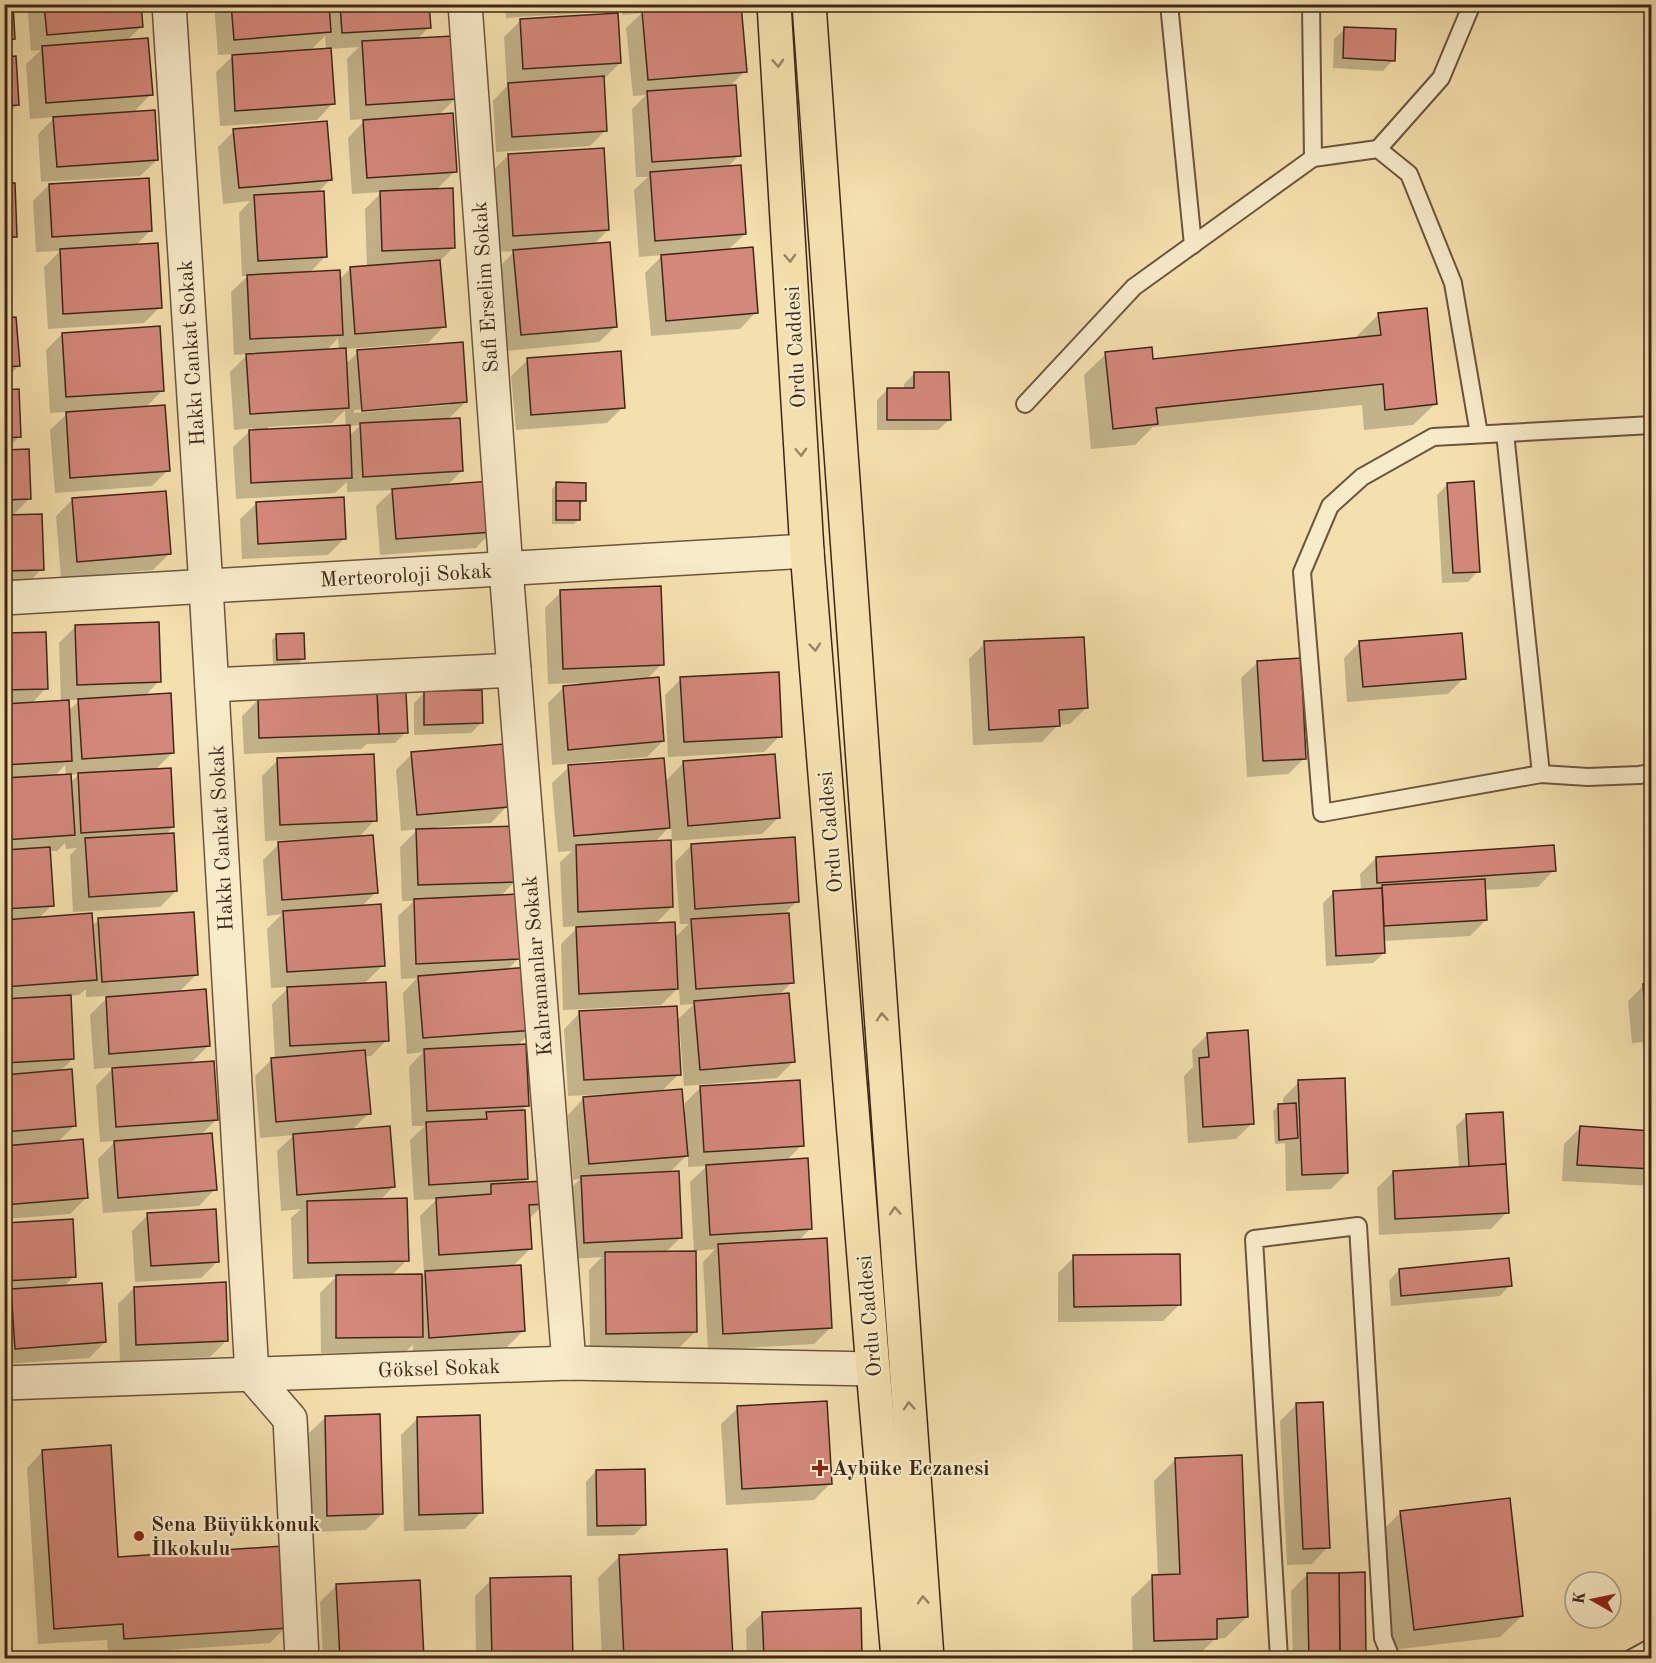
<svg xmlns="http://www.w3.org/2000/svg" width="1656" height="1663" font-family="'Old Standard TT',serif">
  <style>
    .shadow { fill: #0003; fill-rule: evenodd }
    .building { fill: #d4887b; stroke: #3e2718; stroke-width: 1.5 }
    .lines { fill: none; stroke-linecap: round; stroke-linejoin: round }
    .service-casing { stroke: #6c553e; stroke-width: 20 }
    .minor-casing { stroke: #6c553e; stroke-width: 36 }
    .primary-casing { stroke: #3e2718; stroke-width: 36 }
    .service { stroke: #f8ebca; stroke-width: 16 }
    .minor { stroke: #f8ebca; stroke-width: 33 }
    .primary { stroke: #f4e0ae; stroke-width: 33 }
    .oneway { stroke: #998463 }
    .poi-dot { fill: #8f2418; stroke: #f8ebca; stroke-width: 2 }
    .labels { text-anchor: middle; stroke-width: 4.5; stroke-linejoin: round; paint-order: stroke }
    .street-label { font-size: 21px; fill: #3e2718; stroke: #f8ebca }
    .poi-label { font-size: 21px; font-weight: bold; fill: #3e2718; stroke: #f8ebca; text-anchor: start }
  </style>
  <rect width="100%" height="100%" fill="#f4e0ae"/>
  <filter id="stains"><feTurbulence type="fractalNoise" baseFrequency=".00333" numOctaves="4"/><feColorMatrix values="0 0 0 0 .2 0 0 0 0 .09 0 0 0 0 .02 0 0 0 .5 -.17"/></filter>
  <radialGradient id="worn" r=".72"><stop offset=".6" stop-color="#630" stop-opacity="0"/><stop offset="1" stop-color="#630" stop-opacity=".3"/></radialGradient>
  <g class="shadow">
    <polygon points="4,4 14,38 4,47"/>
    <polygon points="27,4 139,4 141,27 126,41 151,94 133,113 157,160 140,176 41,182 38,134 55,117 30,119 26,64 41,50 31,51"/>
    <path d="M214 4H428L429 27 417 40 455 99 438 116 455 171 436 190 454 247 439 262 444 326 428 343 344 349 345 365 358 352 466 402 447 420 462 471 446 486 492 531 476 548 380 555 376 506 393 490 347 492V482L335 493 236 499 233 447 253 428 234 430 230 372 248 354 234 355 231 292 248 276H242L239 213 250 201 223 204 218 147 234 131 331 179 317 193 326 256 309 273 339 280 350 269 367 267 365 209 382 192 352 194 348 138 366 119 350 120 347 59 359 47 330 49 333 103 317 120 220 126 216 72 235 54 218 55ZM325 36 326 50 310 51ZM338 338 339 350 326 351ZM450 402V405L354 413V410ZM345 410 346 426 268 430V427L332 423ZM361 425 349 436V426Z"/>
    <polygon points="505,4 605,4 598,12 506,18"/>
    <polygon points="622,4 719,4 745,71 729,87 739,155 727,168 745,234 727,251 756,312 740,329 651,336 645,273 663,255 639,257 634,190 648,177 636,177 632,109 646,95 633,96 626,28 642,13 622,15"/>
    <polygon points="520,21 620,63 603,80 606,130 590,146 496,152 493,101 507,86 504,37"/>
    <polygon points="1345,29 1393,60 1383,71 1333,68 1334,39"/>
    <polygon points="4,58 17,105 4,118"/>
    <polygon points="509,155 608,230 593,245 616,326 599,342 505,351 498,268 515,251 497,252 492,171"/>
    <polygon points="4,185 15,236 4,247"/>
    <polygon points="49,185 151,230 135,246 160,307 144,323 48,329 44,267 60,251 36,252 33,201"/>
    <polygon points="1379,314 1435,404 1413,425 1364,430 1362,405 1153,427 1135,445 1091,449 1084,375 1106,354 1152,361 1358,339 1357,336"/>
    <polygon points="4,319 19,366 4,380"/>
    <polygon points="62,334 163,390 145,408 168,470 152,486 55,493 50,430 69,412 50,413 46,350"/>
    <polygon points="528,360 623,407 607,423 516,430 511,376"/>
    <polygon points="914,374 949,420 938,430 877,430 877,400 888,389 904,389 904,384"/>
    <polygon points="4,391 20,436 5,451 30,498 11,517 42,569 26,585 4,586"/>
    <polygon points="557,484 584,500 579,506 579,519 574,524 552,524 552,489"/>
    <polygon points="1448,484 1478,571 1468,582 1442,583 1437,495"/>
    <polygon points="72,500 169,554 153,570 61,578 56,516"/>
    <polygon points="257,503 344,539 328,555 242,559 240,519"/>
    <polygon points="561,592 662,664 646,680 663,741 647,757 552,765 548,703 564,687 579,686 579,683 548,684 545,608"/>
    <path d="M76 626 159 681 144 697 172 753 155 770 173 827 165 835 176 891 160 907 73 912 70 855 77 848 66 849 65 843 57 851H49L52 905 38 919 91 927 99 920 196 975 178 993 209 1045 190 1064 217 1119 200 1136 215 1189 199 1206 103 1213 98 1159 116 1141 100 1142 96 1086 114 1067 94 1069 90 1015 109 996 86 997V989L79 995 69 996 73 1059 60 1071 75 1125 57 1143 86 1198 70 1214 4 1219V634L46 688 31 704 61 702 59 643ZM67 700H80L68 711ZM65 765 66 776 54 777ZM79 774 70 783V775Z"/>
    <polygon points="277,635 303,659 298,664 273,664 272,640"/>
    <polygon points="1360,642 1464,678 1448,694 1347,702 1344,658"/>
    <polygon points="985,643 1086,708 1070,724 1058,725 1042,742 973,745 969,659"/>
    <polygon points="1258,662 1305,758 1288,774 1247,777 1241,678"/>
    <polygon points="681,679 780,736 764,752 668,757 665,695"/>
    <polygon points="424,693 481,723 471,733 414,735 414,703"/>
    <polygon points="259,699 406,732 395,743 367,744 361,749 244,754 242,716"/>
    <polygon points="412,754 507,806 491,823 437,827 437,830 515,881 500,897 519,958 507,970 534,1029 517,1046 527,1105 523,1109 527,1179 522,1184 544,1204 529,1219 531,1248 512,1267 523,1331 507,1347 413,1353 413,1345 405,1352 321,1353 320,1293 336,1277 293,1279 291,1218 301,1209 281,1211 277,1151 294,1135 260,1138 255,1076 271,1060 275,1060 272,1004 289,987 271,988 267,929 282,914 267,916 263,860 279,844 310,841 310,839 265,841 262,776 278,760 375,820 358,838 376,892 361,907 383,965 364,984 387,1040 371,1056 364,1057 369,1113 352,1130 394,1186 380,1200 407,1260 391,1276 422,1276 428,1271 424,1271 420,1216 437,1199 414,1200 410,1140 425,1126 412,1126 409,1067 423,1052 407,1054 403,993 417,978 401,979 398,916 414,901 402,901 400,847 418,829 401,831 396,770"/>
    <path d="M683 763 778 818 762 834 672 841 671 825 654 843 672 907 654 925 674 938 689 924H680L675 862 691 846 797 901 784 914 792 982 779 995 793 1062 777 1078 684 1086 680 1032H677L679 1074 661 1092 682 1111H685V1103L701 1087 802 1145 786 1161 811 1228 798 1241 831 1327 814 1344 708 1350 703 1262 715 1249 695 1251 696 1331 679 1348 590 1349 589 1270 602 1257 569 1259 566 1193 580 1179 573 1180 568 1115 584 1098 609 1096 608 1094 568 1096 564 1029 580 1013 676 1021 694 1004 680 1005 679 987 661 1005 563 1010 561 944 579 926 563 927 560 862 572 851 558 852 552 783 569 767 665 782ZM688 1154V1167L707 1166 690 1182 694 1252 665 1253 680 1238 669 1173Z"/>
    <polygon points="1376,858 1554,870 1538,887 1484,890 1486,920 1470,936 1383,941 1384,953 1373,963 1326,966 1323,903 1334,892 1361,891 1360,874"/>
    <polygon points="1652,984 1652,1116 1650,1116 1643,1042 1632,1043 1628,1001 1644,985"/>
    <polygon points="1208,1034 1252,1123 1236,1139 1188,1143 1184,1076 1193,1067 1192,1050"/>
    <polygon points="1299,1082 1347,1173 1331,1189 1286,1191 1285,1143 1275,1144 1273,1111 1278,1106 1283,1106 1283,1098"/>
    <polygon points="1467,1116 1507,1212 1491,1229 1379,1235 1377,1188 1393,1172 1459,1169 1456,1126"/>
    <polygon points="1580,1128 1652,1132 1652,1186 1562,1181 1564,1144"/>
    <polygon points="148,1215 217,1262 201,1278 135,1282 132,1231"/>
    <polygon points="4,1225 74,1276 64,1287 105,1342 89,1358 4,1364 4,1298 7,1295 4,1296"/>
    <polygon points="1074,1257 1179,1305 1163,1321 1058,1322 1058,1273"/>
    <polygon points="1399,1270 1510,1285 1500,1296 1391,1306 1389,1281"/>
    <polygon points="134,1288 227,1340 210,1357 120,1361 118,1304"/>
    <polygon points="1296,1405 1328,1547 1312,1564 1287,1565 1280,1421"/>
    <polygon points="738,1408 830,1484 814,1500 726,1505 721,1424"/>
    <polygon points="326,1417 382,1514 366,1530 312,1532 309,1433"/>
    <polygon points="417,1419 481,1512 465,1529 404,1531 401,1435"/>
    <polygon points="43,1451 116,1559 286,1627 270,1643 108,1654 107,1640 38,1644 27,1468"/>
    <polygon points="1176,1459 1247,1617 1225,1638 1215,1639 1195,1658 1133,1658 1131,1598 1153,1577 1158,1577 1154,1481"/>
    <polygon points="596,1471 644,1525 634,1535 587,1536 586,1482"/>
    <polygon points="1401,1512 1522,1616 1500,1637 1392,1650 1379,1534"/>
    <polygon points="725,1551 731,1658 602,1658 598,1578 619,1557"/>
    <polygon points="1363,1573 1365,1658 1293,1658 1291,1591 1308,1574"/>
    <polygon points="569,1577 572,1658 476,1658 475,1596 491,1580"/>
    <polygon points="419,1581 422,1658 323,1658 320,1602 337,1585"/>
    <polygon points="859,1609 861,1658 747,1658 746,1629 763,1613"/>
  </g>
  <g class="building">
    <polygon points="4,4 13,4 15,39 4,40"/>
    <polygon points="44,4 141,4 143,27 47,35"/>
    <polygon points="231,4 329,4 331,32 234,40"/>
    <polygon points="340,4 429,4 431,28 342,33"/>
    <polygon points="712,4 741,4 747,72 648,80 642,11"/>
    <polygon points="618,13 621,63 523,69 520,19"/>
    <polygon points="1344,27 1396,29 1395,61 1343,58"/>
    <polygon points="453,36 456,99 366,105 362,41"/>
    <polygon points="148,38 153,95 46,103 42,46"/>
    <polygon points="331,48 335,104 235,111 232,55"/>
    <polygon points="16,56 19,105 4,106 4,57"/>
    <polygon points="604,76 607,131 512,137 508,83"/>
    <polygon points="736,85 741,156 652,162 647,91"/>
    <polygon points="155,110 158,160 57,167 53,117"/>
    <polygon points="453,113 457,172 367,178 363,120"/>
    <polygon points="327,121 332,180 239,188 233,129"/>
    <polygon points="604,148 609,230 513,236 508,154"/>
    <polygon points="741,165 746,234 655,241 650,172"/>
    <polygon points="149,178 152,231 52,237 49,184"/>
    <polygon points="4,183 15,183 17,237 4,237"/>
    <polygon points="453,188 455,248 382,251 380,191"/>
    <polygon points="324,191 327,257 258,261 254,195"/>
    <polygon points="610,242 617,327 521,335 513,250"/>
    <polygon points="158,243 162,308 63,314 60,249"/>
    <polygon points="753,247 758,313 666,321 661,255"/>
    <polygon points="8,249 11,300 4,300 4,250"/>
    <polygon points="440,260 446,327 355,334 350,267"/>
    <polygon points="340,270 343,335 250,339 247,275"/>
    <polygon points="1427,308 1437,404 1385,410 1383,384 1156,408 1158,424 1113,429 1105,352 1152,347 1153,359 1381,335 1378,313"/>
    <polygon points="16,317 20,366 4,367 4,318"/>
    <polygon points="160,326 164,391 66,397 62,333"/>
    <polygon points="463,342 467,402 362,411 357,350"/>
    <polygon points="346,348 349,408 250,414 246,354"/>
    <polygon points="621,351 625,408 531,415 527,358"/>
    <polygon points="914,372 949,372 951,420 887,420 887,388 914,388"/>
    <polygon points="19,389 21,437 4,438 4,390"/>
    <polygon points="165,405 170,471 70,478 66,412"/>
    <polygon points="460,418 463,471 363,477 360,423"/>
    <polygon points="350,425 352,478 251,483 249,430"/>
    <polygon points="29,449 31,499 4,500 4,450"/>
    <polygon points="490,481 493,532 396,539 392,489"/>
    <polygon points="1474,481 1480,572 1453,573 1447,483"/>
    <polygon points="556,482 586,483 586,501 556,501"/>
    <polygon points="166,491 171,554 77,562 72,498"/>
    <polygon points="344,497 346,539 258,544 256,502"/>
    <rect x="556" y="501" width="24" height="19"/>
    <polygon points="42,514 44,570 4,571 4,515"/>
    <polygon points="661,586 664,665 563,669 560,590"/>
    <polygon points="159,622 161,682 77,685 75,625"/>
    <polygon points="46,632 48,689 4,690 4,633"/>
    <polygon points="304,633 305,659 277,660 276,634"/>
    <polygon points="1462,633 1466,679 1363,687 1359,641"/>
    <polygon points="1084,637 1088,708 1059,710 1060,726 989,730 984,641"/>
    <polygon points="1301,658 1306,759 1263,761 1257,661"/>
    <polygon points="779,672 782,737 684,742 680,677"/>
    <polygon points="659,677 664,741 568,750 563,686"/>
    <polygon points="482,690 483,723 424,725 424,691"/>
    <polygon points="406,692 408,733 379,734 377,693"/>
    <polygon points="171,693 174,753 82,759 78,699"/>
    <polygon points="377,693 379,734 259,738 258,698"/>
    <polygon points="69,700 72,761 4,765 4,704"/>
    <polygon points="504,744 509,807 417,815 411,752"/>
    <polygon points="374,754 377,821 280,825 277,758"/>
    <polygon points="775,754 780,818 688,826 683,761"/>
    <polygon points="664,758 670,828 574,836 568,765"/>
    <polygon points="171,768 174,827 81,833 78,773"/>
    <polygon points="71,774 75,835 4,840 4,778"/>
    <polygon points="515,826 516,882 418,885 416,829"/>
    <polygon points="174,833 177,891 89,897 85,838"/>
    <polygon points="373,835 378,893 282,900 278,842"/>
    <polygon points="795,837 799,902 695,909 691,844"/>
    <polygon points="671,840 673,907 578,912 576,845"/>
    <polygon points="1554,845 1556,871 1377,883 1376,857"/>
    <polygon points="50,847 54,906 4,909 4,850"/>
    <polygon points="1485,879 1487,920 1384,926 1382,885"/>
    <polygon points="1382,888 1385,953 1336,956 1333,891"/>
    <polygon points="518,894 520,959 416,964 414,899"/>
    <polygon points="381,904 385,966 287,972 283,911"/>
    <polygon points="194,912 198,975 102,982 98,918"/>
    <polygon points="92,913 97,980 4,987 4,920"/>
    <polygon points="789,913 794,983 696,989 691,919"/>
    <polygon points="675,922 678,989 579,994 576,927"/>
    <polygon points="531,967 536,1030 423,1038 418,976"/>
    <polygon points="386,982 389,1041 290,1046 287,987"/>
    <polygon points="1652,983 1652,1028 1647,1028 1643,984"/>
    <polygon points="206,989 210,1046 109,1054 106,997"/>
    <polygon points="789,993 795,1062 700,1070 694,1001"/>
    <polygon points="71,995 74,1059 4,1063 4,999"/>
    <polygon points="677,1006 681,1075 584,1080 579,1011"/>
    <polygon points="1248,1030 1254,1124 1203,1127 1199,1058 1209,1057 1207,1033"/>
    <polygon points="526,1044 529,1106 427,1111 424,1049"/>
    <polygon points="365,1050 371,1114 276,1122 271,1058"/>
    <polygon points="214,1061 218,1120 116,1127 112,1068"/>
    <polygon points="72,1069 76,1126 4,1132 4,1075"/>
    <polygon points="1345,1078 1348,1173 1302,1175 1298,1080"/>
    <polygon points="800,1080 804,1146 704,1152 700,1086"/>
    <polygon points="682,1089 688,1156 589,1164 583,1097"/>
    <polygon points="1296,1103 1298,1138 1279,1140 1278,1104"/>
    <polygon points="525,1110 528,1179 429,1185 426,1122 487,1119 486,1112"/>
    <polygon points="1503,1112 1506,1164 1469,1167 1466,1114"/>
    <polygon points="390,1126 395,1187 297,1195 293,1134"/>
    <polygon points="1580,1126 1652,1131 1652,1169 1577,1165"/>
    <polygon points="212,1133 217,1190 118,1198 114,1141"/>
    <polygon points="83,1139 88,1198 4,1205 4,1146"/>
    <polygon points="808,1158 812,1229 710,1235 706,1165"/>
    <polygon points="1506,1164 1509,1213 1395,1219 1393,1171"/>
    <polygon points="679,1171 682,1238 584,1243 581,1176"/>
    <polygon points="544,1181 546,1204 529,1205 532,1249 439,1255 436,1198 491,1194 491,1184"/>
    <polygon points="407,1198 409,1261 308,1263 307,1201"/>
    <polygon points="216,1209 219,1262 151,1266 147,1213"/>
    <polygon points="73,1219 76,1277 4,1281 4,1223"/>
    <polygon points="827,1238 832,1328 723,1334 718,1244"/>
    <polygon points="696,1251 697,1332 606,1334 605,1252"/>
    <polygon points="1180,1254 1181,1305 1074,1307 1073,1255"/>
    <polygon points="1509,1258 1512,1286 1401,1296 1399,1269"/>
    <polygon points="521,1265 525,1331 429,1338 425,1271"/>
    <polygon points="422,1274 423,1337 336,1338 336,1275"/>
    <polygon points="226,1282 228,1341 136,1345 134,1287"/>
    <polygon points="102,1283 106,1342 15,1349 11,1289"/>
    <polygon points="827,1401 832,1484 742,1489 737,1406"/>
    <polygon points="1323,1402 1330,1548 1303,1549 1296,1403"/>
    <polygon points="380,1414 383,1514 327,1516 325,1416"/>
    <polygon points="480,1415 483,1513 419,1515 417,1417"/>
    <polygon points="111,1445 118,1557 283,1546 288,1628 124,1639 123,1624 54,1629 42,1450"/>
    <polygon points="1242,1455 1248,1617 1217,1619 1217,1639 1154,1641 1152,1575 1180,1574 1175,1458"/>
    <polygon points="645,1469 646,1525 597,1526 596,1470"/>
    <polygon points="1510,1498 1523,1616 1414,1630 1400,1511"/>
    <polygon points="727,1549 733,1658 624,1658 619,1555"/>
    <polygon points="1365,1572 1366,1658 1340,1658 1339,1573"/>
    <polygon points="1307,1573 1339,1573 1340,1658 1309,1658"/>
    <polygon points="571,1576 573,1658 492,1658 490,1578"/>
    <polygon points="420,1580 424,1658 340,1658 336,1584"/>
    <polygon points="861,1608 862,1658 764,1658 762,1612"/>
  </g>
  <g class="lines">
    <g class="service-casing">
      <g id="service">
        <polyline points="1169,4 1193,245"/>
        <polyline points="1311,4 1313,158"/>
        <polyline points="1378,149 1441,78 1472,4"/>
        <polyline points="1025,404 1134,287 1313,158 1378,149 1409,174 1453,283 1479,434"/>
        <polyline points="1652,425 1433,437 1362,477 1330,506 1302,572 1322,813 1541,774 1588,777 1639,775 1652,773"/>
        <polyline points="1505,433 1541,774"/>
        <polyline points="1279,1658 1254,1239 1358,1226 1383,1638 1391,1658"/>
        <polyline points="1632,1658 1652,1647"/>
      </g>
    </g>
    <g class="minor-casing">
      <g id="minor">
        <polyline points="169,4 206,587 252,1375 290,1419 302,1658"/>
        <polyline points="465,4 506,569 569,1363"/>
        <polyline points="4,598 807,551"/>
        <polyline points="212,685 514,670"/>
        <polyline points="4,1383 569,1363 873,1369"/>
      </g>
    </g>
    <g class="primary-casing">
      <g id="primary">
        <polyline points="774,4 807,551 873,1369 898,1658"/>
        <polyline points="809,4 927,1658"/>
      </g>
    </g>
    <use href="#service" class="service"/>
    <use href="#minor" class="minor"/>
    <use href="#primary" class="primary"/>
  </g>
  <defs><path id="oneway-chevron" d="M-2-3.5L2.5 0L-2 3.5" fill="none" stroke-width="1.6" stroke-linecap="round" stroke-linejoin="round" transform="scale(1.5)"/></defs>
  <g class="oneway">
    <use href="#oneway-chevron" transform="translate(778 63) rotate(87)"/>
    <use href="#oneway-chevron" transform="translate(790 258) rotate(87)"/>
    <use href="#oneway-chevron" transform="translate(801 452) rotate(87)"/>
    <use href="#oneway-chevron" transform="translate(815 647) rotate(85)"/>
    <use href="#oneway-chevron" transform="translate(882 1017) rotate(-94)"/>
    <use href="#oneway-chevron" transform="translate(895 1211) rotate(-94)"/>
    <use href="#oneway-chevron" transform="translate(909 1406) rotate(-94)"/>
    <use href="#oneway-chevron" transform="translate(923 1600) rotate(-94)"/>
  </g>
  <g class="poi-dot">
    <path d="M817 1459h6v6h6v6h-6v6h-6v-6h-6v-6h6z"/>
    <circle cx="139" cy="1536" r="6"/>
  </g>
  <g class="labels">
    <g class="street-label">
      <text transform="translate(485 287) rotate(-94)" y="7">Safi Erselim Sokak</text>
      <text transform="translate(795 347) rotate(-93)" y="7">Ordu Caddesi</text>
      <text transform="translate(191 353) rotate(-94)" y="7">Hakkı Cankat Sokak</text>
      <text transform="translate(406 575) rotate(-3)" y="7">Merteoroloji Sokak</text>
      <text transform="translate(830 832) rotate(-95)" y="7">Ordu Caddesi</text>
      <text transform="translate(221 838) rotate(-93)" y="7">Hakkı Cankat Sokak</text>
      <text transform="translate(537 966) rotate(-95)" y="7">Kahramanlar Sokak</text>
      <text transform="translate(869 1316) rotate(-95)" y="7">Ordu Caddesi</text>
      <text transform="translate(439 1368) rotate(-2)" y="7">Göksel Sokak</text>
    </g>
    <g class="poi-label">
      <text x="832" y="1475">Aybüke Eczanesi</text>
      <text x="151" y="1531">Sena Büyükkonuk<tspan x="151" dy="24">İlkokulu</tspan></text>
    </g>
  </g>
  <rect width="1656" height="1663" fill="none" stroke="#f4e0ae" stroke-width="24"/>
  <rect x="6" y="6" width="1644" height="1651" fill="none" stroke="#3e2718" stroke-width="3"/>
  <rect x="12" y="12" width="1632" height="1639" fill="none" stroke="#3e2718" stroke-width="1.5"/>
  <g transform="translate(1593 1600) rotate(279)"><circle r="28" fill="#f8ebca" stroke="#ae9d83" stroke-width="1.5"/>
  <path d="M0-4.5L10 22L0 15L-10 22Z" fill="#8f2418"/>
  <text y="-9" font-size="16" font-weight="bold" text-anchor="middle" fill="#3e2718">K</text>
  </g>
  <rect width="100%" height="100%" filter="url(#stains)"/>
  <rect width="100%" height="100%" fill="url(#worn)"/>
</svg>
